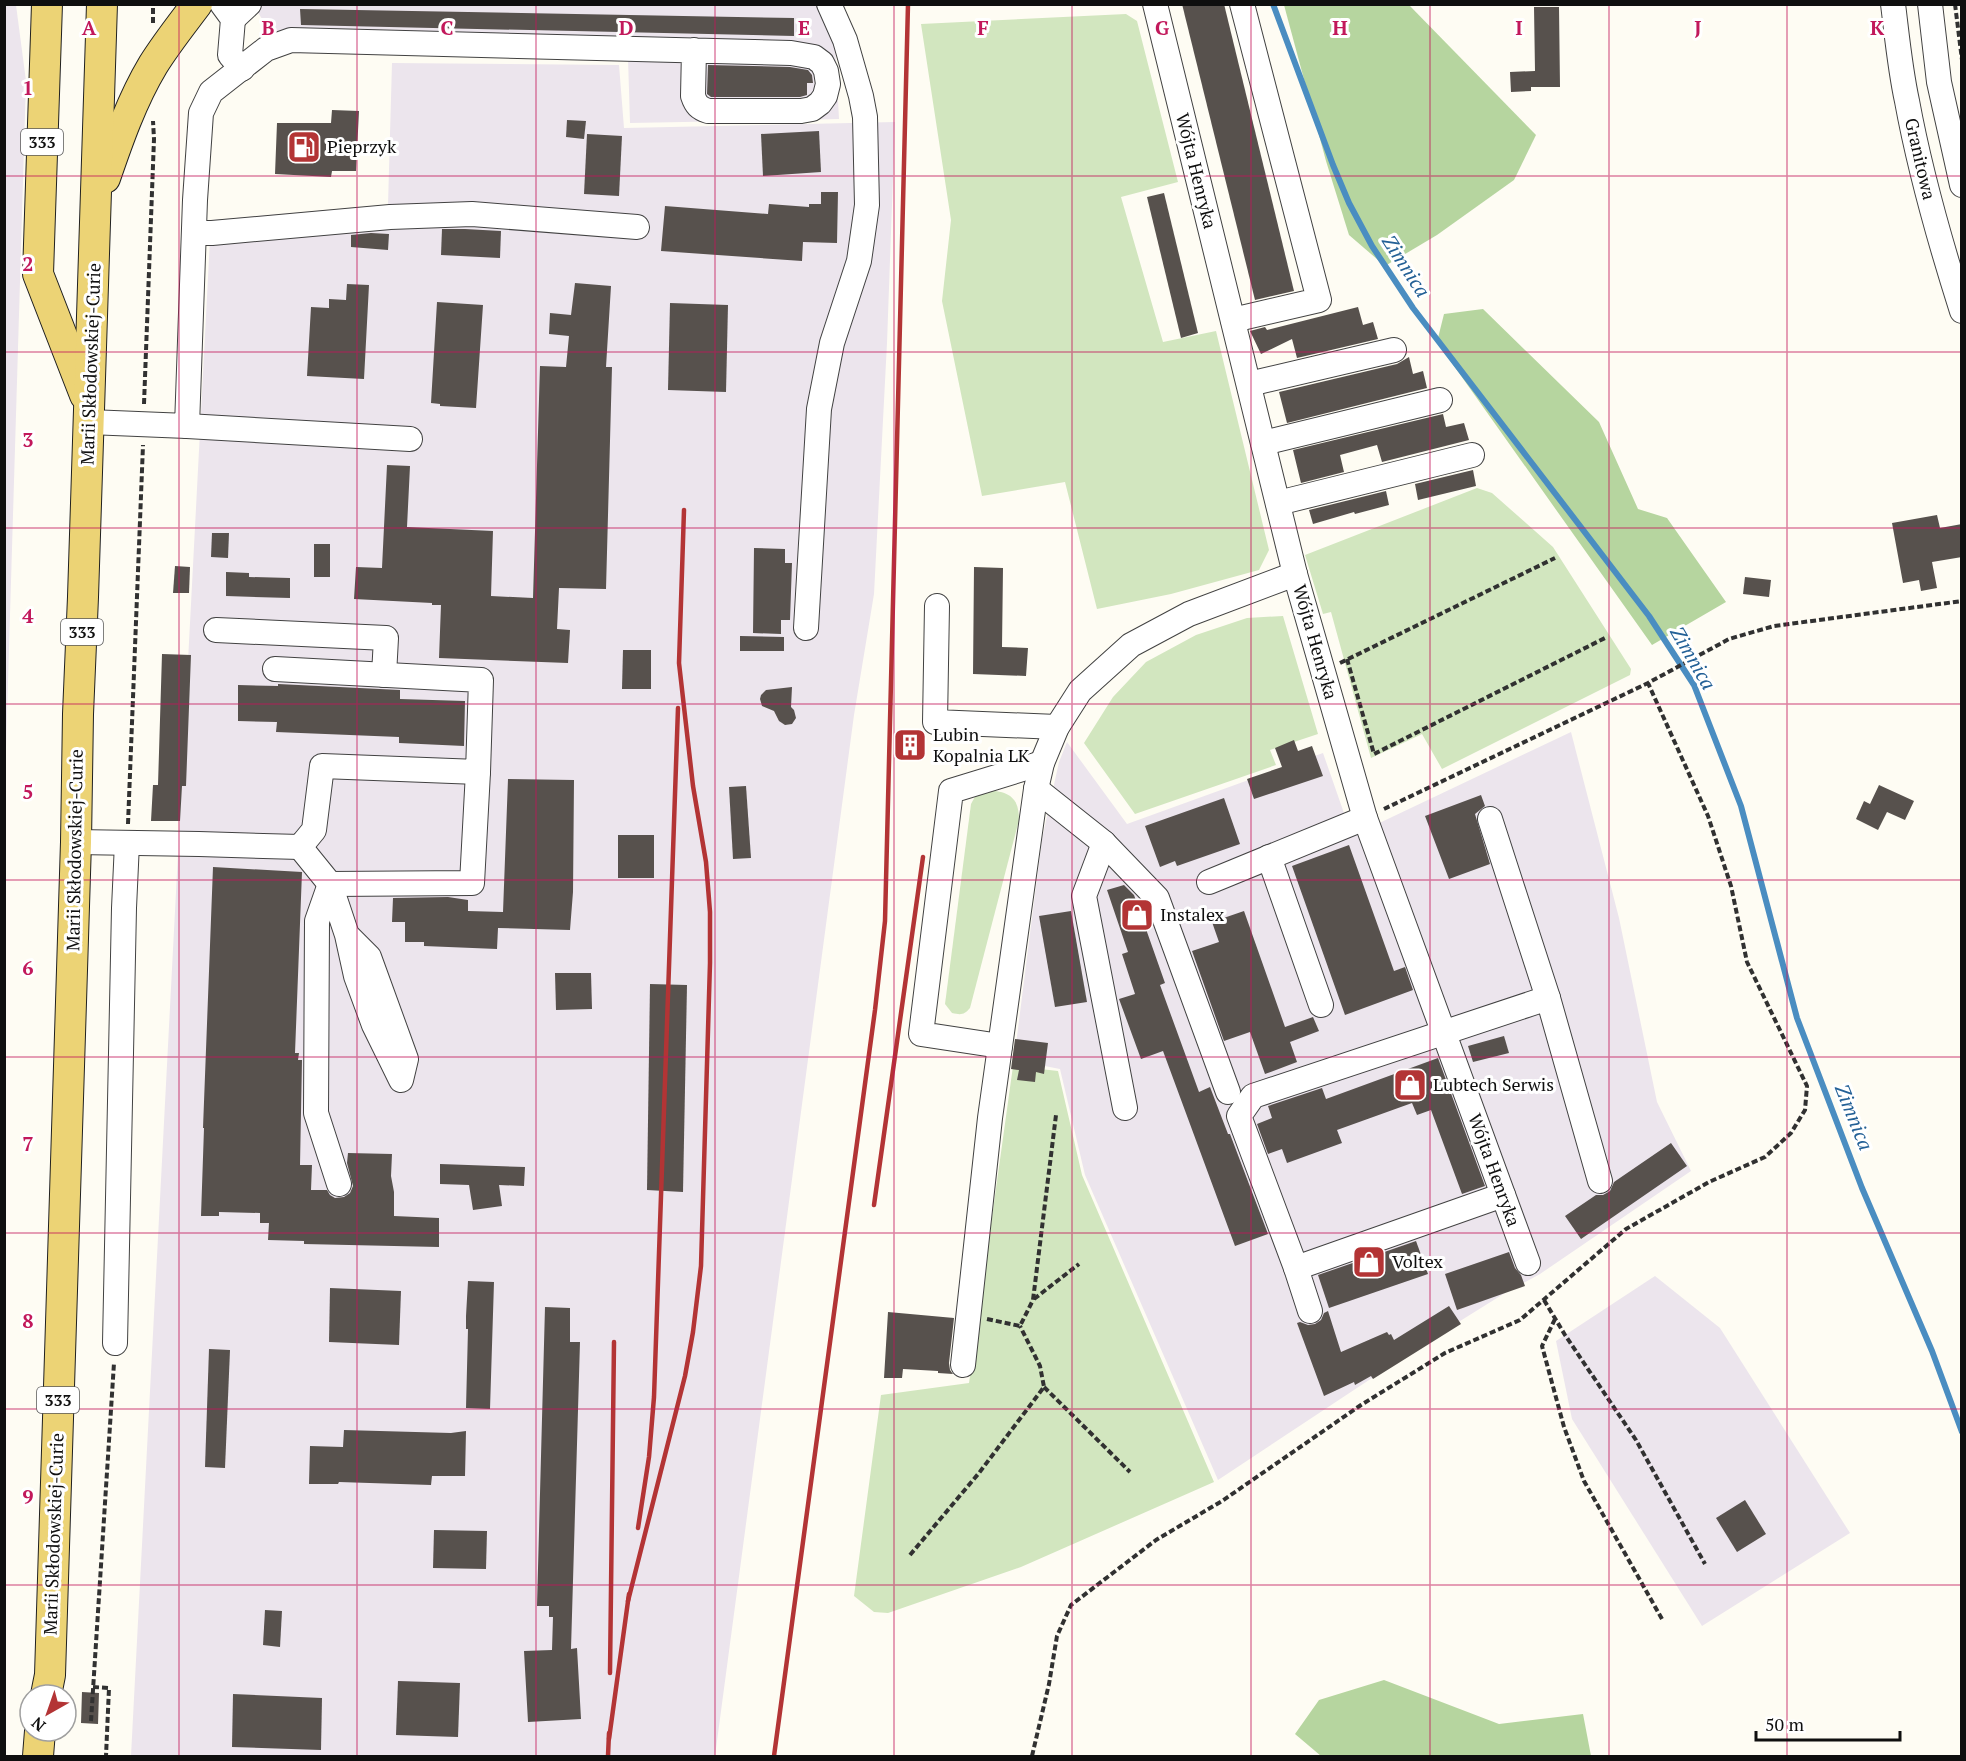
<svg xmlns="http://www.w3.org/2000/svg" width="1966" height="1761" font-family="'PT Serif',serif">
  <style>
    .industrial { fill: #ece5ed }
    .green { fill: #d2e6bf }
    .forest { fill: #b6d59f }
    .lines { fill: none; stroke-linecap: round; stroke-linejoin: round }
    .stream { stroke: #4a8dc1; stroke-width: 6 }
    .building { fill: #57514d }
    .minor-casing { stroke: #424242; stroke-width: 26 }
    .major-casing { stroke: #202020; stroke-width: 32 }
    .path { stroke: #313131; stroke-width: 4; stroke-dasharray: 6 3; stroke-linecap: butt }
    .minor { stroke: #fff; stroke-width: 24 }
    .major { stroke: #ecd375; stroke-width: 30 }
    .rail { stroke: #b33435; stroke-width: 4.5 }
    .grid { fill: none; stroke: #c2185b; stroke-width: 1.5; stroke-opacity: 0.55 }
    .labels { text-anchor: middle; stroke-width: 6; stroke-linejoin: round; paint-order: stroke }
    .shield { fill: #fff; stroke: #575757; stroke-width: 1.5 }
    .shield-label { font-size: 16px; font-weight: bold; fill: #0f0f0f }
    .poi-label { font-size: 18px; fill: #0f0f0f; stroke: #fff; text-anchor: start }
    .street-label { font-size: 18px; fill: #0f0f0f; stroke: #fff }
    .water-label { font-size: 20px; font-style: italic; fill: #236096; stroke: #fff }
    .grid-label { font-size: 20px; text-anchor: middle; font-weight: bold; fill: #c2185b; stroke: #fff; stroke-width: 6; stroke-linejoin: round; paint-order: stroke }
  </style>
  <rect width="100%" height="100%" fill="#fefcf3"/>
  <g class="industrial">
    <polygon points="16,5 26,81 5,782 4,5"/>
    <polygon points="253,5 833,5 839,119 630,123 628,58 284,53"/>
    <polygon points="392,63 619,65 624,128 895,122 887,343 874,594 854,715 715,1756 131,1756 211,220 388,205"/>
    <polygon points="1571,732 1619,918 1657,1102 1691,1171 1540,1274 1505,1293 1428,1341 1218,1480 1085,1175 1060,1069 1014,1060 1042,839 1059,762 1067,742 1127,824 1323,753 1352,836"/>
    <polygon points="1655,1276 1720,1328 1850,1533 1702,1626 1572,1419 1556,1341"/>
  </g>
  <g class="green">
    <polygon points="1126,14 1137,21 1178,182 1121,197 1163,342 1216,331 1269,550 1259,570 1171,594 1097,609 1065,482 982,496 942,301 951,220 921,24"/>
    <polygon points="1477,488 1492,493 1553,547 1631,669 1630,675 1442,769 1422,734 1371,758 1331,612 1323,614 1305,555"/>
    <polygon points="1283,616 1318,734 1270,750 1276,765 1135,814 1084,743 1113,697 1146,662 1196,635 1247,618"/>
    <path d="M988 790C1009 792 1019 797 1019 820L970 1008C964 1015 961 1015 952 1013L945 1004 971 804 977 793Z"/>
    <polygon points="1013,1066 1058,1071 1082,1175 1214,1482 1021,1567 888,1613 874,1612 854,1596 881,1395 969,1383"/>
  </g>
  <g class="forest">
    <polygon points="1284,5 1409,5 1536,135 1514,180 1437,235 1385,266 1349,235 1326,161"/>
    <polygon points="1483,309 1599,422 1638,509 1667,518 1726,602 1652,645 1437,342 1444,314"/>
    <polygon points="1384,1680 1499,1724 1583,1714 1591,1756 1321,1756 1295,1734 1319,1700"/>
  </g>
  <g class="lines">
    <polyline class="stream" points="1273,4 1333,165 1349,203 1372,246 1413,308 1649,616 1694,685 1741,806 1797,1018 1862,1188 1932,1351 1962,1432"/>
  </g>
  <g class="building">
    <polygon points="1182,4 1224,4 1294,291 1255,300"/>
    <polygon points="1534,7 1559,7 1560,87 1531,87 1531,91 1511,92 1510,72 1535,71"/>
    <polygon points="300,9 794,18 794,36 301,25"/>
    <polygon points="708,65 790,67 808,70 812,75 813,83 807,83 807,95 800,97 711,97 707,94"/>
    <polygon points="332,110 359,111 356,171 332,171 331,177 275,174 277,123 331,123"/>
    <polygon points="567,120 586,121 584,139 566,137"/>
    <polygon points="819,131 821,172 763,176 761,134"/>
    <polygon points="587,134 622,136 619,196 584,194"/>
    <polygon points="821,192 838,192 837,243 803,242 802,261 661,251 665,206 768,214 769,204 809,207 809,204 821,204"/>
    <polygon points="1164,193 1198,333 1181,338 1147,197"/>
    <polygon points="442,229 465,229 501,231 500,258 441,255"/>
    <polygon points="371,233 389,234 388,250 351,247 351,235"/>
    <polygon points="575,283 611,286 606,367 612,367 606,589 559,588 557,629 570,630 568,663 439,658 441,605 432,605 432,603 354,599 356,567 382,568 387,465 410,466 407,527 493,531 491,596 533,598 540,366 566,367 569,336 549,334 550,313 571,315"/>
    <polygon points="347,284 369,285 364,379 307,376 311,307 329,308 329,299 346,300"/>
    <polygon points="437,302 483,305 476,408 440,406 440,404 431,403"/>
    <polygon points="670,303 728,305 726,392 668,390"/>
    <polygon points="1358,307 1363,325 1373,322 1378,339 1297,358 1292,339 1261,354 1250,331 1265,327 1267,330"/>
    <polygon points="1409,357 1413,374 1423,371 1427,388 1287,423 1279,392 1397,364"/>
    <polygon points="1443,414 1446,427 1464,423 1469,440 1382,462 1377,445 1340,455 1344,472 1301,483 1293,450"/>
    <polygon points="1473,470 1476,486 1418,500 1415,484"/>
    <polygon points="1386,491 1389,505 1355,514 1354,512 1313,524 1309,510"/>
    <polygon points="1937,515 1940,528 1962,524 1962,557 1932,562 1937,588 1921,591 1919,580 1903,583 1892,523"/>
    <polygon points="212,533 229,533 228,558 211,557"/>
    <rect x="314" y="544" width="16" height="33"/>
    <polygon points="754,548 785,549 785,563 792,563 790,620 781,620 781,634 753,633"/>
    <polygon points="175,566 190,567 189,593 173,593"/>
    <polygon points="974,567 1003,568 1002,647 1028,648 1026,676 973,674"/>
    <polygon points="226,572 249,573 249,577 290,578 290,598 226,596"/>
    <polygon points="1745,577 1771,580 1769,597 1743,594"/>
    <polygon points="740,636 784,637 784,651 740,651"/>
    <polygon points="623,650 651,650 651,689 622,689"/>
    <polygon points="162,654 191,655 186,786 182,786 180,821 151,821 153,785 158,785"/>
    <polygon points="278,684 400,690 400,699 465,701 464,746 399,743 399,737 276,732 277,722 238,721 238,685 278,686"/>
    <polygon points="792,687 791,707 794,710 796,718 792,724 785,725 779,721 774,711 762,706 760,699 761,695 766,690"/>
    <polygon points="919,736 920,753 901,755 900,738"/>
    <polygon points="1294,740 1298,751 1312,746 1323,776 1254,799 1247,779 1282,767 1275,748"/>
    <polygon points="508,779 574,780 573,892 570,930 498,928 497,949 424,946 424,942 405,942 405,922 392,922 393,898 448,897 468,900 468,911 503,912"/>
    <polygon points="1879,785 1914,801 1905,820 1887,812 1878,830 1856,819 1864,801 1870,804"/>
    <polygon points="746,786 751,858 733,859 729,787"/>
    <polygon points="1481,795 1485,806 1475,814 1490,864 1449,879 1425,816"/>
    <polygon points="1224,798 1240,844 1177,866 1175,861 1160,867 1145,826"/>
    <rect x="618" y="835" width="36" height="43"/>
    <polygon points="1349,845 1394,971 1405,967 1413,990 1345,1015 1292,866"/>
    <polygon points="213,867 302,872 295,1053 299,1053 298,1060 302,1060 300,1165 312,1165 311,1190 327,1190 330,1195 335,1198 344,1197 350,1193 353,1186 347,1163 348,1153 392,1154 391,1176 394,1192 394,1216 439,1218 439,1247 304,1244 304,1241 268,1240 269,1223 260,1223 260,1213 219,1212 219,1216 201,1216 204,1128 203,1128"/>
    <polygon points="1124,885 1134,895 1165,983 1160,985 1199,1092 1210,1087 1228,1134 1230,1134 1268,1234 1235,1246 1163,1051 1141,1059 1119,999 1135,994 1122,954 1128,952 1107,890"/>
    <polygon points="1071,911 1087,1002 1055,1007 1039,916"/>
    <polygon points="1244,911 1285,1027 1313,1017 1319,1031 1290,1042 1297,1062 1265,1074 1250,1032 1224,1041 1192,951 1219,942 1212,922"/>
    <polygon points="555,973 591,973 592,1009 556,1010"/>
    <polygon points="650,984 687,985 683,1192 647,1190"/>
    <polygon points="1504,1036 1509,1053 1473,1062 1468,1046"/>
    <polygon points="1015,1039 1048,1043 1044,1074 1036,1072 1035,1082 1017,1080 1019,1070 1011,1069"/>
    <polygon points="1438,1058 1485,1186 1462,1194 1431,1110 1417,1115 1412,1103 1337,1130 1342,1143 1287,1163 1282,1149 1268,1154 1257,1124 1272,1118 1268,1106 1322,1088 1326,1099"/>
    <polygon points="1671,1143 1687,1166 1581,1239 1565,1216 1596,1195 1603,1195 1610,1191 1614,1182"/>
    <polygon points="440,1164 525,1167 524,1186 499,1185 502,1206 473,1210 469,1185 440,1184"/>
    <polygon points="1416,1241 1428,1274 1329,1308 1318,1275"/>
    <polygon points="1509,1252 1515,1268 1521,1275 1525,1286 1457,1310 1445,1274"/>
    <polygon points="468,1281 494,1282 490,1409 466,1408 468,1329 466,1329 466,1316"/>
    <polygon points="330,1288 401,1291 399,1345 329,1342"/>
    <polygon points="1449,1306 1461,1324 1373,1379 1371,1376 1355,1385 1354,1382 1324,1396 1297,1323 1300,1322 1308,1325 1315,1324 1321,1320 1324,1313 1328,1311 1341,1352 1387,1332 1389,1335 1391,1334 1394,1340"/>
    <polygon points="545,1307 570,1308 570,1342 580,1342 571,1649 577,1648 581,1719 528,1722 524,1651 552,1650 553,1617 549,1617 549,1606 537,1606"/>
    <polygon points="888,1312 954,1318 949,1363 950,1370 953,1374 938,1373 938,1371 903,1369 902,1378 884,1378"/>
    <polygon points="209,1349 230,1350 225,1468 205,1467"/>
    <polygon points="344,1430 451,1433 466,1431 465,1476 432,1476 431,1485 339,1482 338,1484 309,1484 310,1446 343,1447"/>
    <polygon points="1745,1500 1766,1534 1737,1552 1716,1518"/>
    <polygon points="434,1530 487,1531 486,1569 433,1568"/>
    <polygon points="265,1610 282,1611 280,1647 263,1645"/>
    <polygon points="398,1681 460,1683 458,1737 396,1735"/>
    <polygon points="82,1692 99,1693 98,1724 81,1723"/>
    <polygon points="233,1694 322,1698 321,1750 232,1747"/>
  </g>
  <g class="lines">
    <g class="minor-casing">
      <g id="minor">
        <polyline points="222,4 233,19 230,55 242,69"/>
        <polyline points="1155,4 1295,574 1365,818 1528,1263"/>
        <path d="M1893 4C1897 36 1900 69 1907 101 1920 172 1940 242 1962 311"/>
        <polyline points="1930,4 1939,82 1962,185"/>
        <polyline points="233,19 249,4"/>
        <polyline points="194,233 212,233 390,217 472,214 637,227"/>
        <polyline points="1233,320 1319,300 1242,4"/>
        <polyline points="1249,384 1394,350"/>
        <path d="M89 422 187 426 195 200 201 113 211 92 266 49 291 40 791 53 814 57 822 63 826 71 828 84 825 96 820 103 812 109 801 111H708C699 108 696 105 693 96L694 50"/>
        <polyline points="187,426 410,439"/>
        <polyline points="1263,443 1440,400"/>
        <polyline points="1278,503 1472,455"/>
        <polyline points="937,606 935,722 1057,727"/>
        <polyline points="806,628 819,409 832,343 859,261 867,205 865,117 861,96 845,40 829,4"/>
        <polyline points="216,630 386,638 384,675"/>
        <polyline points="1036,789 1104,843 1157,898 1228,1092"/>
        <polyline points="1490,819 1548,998 1600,1181"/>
        <polyline points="76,842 199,844 300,847 314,830 322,766 478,772 481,680 275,669"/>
        <polyline points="1104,843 1084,896 1125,1108"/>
        <polyline points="300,847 330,884 347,935 369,957 406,1059 401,1080 374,1025 356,976 347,935"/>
        <polyline points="1269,857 1321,1005"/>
        <polyline points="1209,882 1365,818"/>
        <polyline points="1000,1046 921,1034 951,791 1042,763"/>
        <polyline points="339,1184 316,1113 317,921 330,884 472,883 478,772"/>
        <polyline points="1296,1268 1239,1116 1253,1096 1548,998"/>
        <polyline points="1310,1311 1296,1268 1503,1195"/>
        <polyline points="115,1343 124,908 127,843"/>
        <polyline points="963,1365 990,1118 1036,789 1042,763 1057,727 1080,691 1131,645 1189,614 1295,574"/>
      </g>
    </g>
    <g class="major-casing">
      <g id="major">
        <polyline points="47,4 38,274 85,395"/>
        <path d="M105 178C118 140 132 100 153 65 166 44 182 24 197 4"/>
        <polyline points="46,1695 50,1675 76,842 78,714 83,597 102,4"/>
        <polyline points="38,1756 40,1731"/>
      </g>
    </g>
    <g class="path">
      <polyline points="1955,4 1962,60"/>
      <polyline points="153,23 153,4"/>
      <polyline points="144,404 154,139 153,121"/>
      <polyline points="1347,659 1374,754 1605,638"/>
      <polyline points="1340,663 1555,558"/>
      <polyline points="1384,809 1648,683 1729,639 1774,626 1962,601"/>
      <polyline points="128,824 143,445"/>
      <polyline points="1034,1299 1079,1264"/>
      <polyline points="1544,1300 1565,1335 1636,1440 1705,1564"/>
      <polyline points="987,1319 1020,1326 1033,1300 1056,1115"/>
      <polyline points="1555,1319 1542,1346 1564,1427 1584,1481 1662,1619"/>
      <polyline points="1044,1387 1130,1472"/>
      <polyline points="910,1555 979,1473 1044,1387 1040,1366 1020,1326"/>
      <polyline points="93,1687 109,1688 106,1756"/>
      <polyline points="91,1721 114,1363"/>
      <polyline points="1032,1756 1049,1684 1057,1636 1071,1605 1156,1540 1222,1501 1361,1405 1445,1353 1520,1320 1626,1229 1709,1182 1765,1157 1791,1133 1805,1110 1807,1086 1747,962 1731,886 1708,816 1648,683"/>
    </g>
    <use href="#minor" class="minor"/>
    <use href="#major" class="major"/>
    <g class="rail">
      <polyline points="874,1205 923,857"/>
      <polyline points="638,1528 649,1457 654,1397 678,708"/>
      <polyline points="628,1601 685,1376 693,1332 701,1266 710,963 710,912 706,862 693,786 679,663 684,510"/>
      <polyline points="610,1673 614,1342"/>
      <polyline points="609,1739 629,1594"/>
      <polyline points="608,1756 609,1733"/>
      <polyline points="774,1756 875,1010 885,921 908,4"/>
    </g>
  </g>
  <path class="grid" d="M179 4V1756M357 4V1756M536 4V1756M715 4V1756M894 4V1756M1072 4V1756M1251 4V1756M1430 4V1756M1609 4V1756M1787 4V1756M4 176H1962M4 352H1962M4 528H1962M4 704H1962M4 880H1962M4 1057H1962M4 1233H1962M4 1409H1962M4 1585H1962"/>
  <defs>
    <g id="fuel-square" transform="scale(1.725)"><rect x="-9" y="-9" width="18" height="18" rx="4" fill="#b33435" stroke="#fff"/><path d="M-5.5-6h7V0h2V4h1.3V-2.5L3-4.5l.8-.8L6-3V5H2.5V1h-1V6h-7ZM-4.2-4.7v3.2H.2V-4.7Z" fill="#fff"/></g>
    <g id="building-square" transform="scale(1.725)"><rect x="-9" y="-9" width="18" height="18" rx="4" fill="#b33435" stroke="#fff"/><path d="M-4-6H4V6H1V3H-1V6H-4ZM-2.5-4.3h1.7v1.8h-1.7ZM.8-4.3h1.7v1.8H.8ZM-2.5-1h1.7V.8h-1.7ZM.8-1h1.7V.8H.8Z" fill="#fff"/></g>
    <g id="shop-square" transform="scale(1.725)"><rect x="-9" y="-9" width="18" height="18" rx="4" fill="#b33435" stroke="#fff"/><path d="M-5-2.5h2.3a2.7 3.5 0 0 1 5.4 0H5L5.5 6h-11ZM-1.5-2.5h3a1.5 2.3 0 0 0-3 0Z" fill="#fff"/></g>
  </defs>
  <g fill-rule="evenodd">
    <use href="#fuel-square" x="304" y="147"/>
    <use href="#building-square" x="910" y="745"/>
    <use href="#shop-square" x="1137" y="915"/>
    <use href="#shop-square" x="1410" y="1085"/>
    <use href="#shop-square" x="1369" y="1262"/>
  </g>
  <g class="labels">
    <g class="shield">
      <rect x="21" y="129" width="42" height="26" rx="4.5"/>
      <rect x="61" y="619" width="42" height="26" rx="4.5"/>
      <rect x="37" y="1387" width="42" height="26" rx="4.5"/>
    </g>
    <g class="shield-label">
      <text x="42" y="148">333</text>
      <text x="82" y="638">333</text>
      <text x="58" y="1406">333</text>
    </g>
    <g class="poi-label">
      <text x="327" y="153">Pieprzyk</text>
      <text x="933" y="741">Lubin<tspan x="933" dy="21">Kopalnia LK</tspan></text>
      <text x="1160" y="921">Instalex</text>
      <text x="1433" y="1091">Lubtech Serwis</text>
      <text x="1392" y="1268">Voltex</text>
    </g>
    <g class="street-label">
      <text transform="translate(1920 159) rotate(77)" y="6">Granitowa</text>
      <text transform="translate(1196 171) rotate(76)" y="6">Wójta Henryka</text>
      <text transform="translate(91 364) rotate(-88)" y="6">Marii Skłodowskiej-Curie</text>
      <text transform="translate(1315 642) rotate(74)" y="6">Wójta Henryka</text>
      <text transform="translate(75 850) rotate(-89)" y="6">Marii Skłodowskiej-Curie</text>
      <text transform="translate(1494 1170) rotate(70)" y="6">Wójta Henryka</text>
      <text transform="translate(54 1534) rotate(-88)" y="6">Marii Skłodowskiej-Curie</text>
    </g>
    <g class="water-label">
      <text transform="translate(1406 266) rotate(57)" y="7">Zimnica</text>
      <text transform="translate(1693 658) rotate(60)" y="7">Zimnica</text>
      <text transform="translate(1854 1117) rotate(68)" y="7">Zimnica</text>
    </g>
  </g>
  <g class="grid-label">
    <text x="89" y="35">A</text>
    <text x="268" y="35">B</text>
    <text x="447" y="35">C</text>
    <text x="626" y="35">D</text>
    <text x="804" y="35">E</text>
    <text x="983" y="35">F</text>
    <text x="1162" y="35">G</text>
    <text x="1340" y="35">H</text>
    <text x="1519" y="35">I</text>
    <text x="1698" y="35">J</text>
    <text x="1877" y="35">K</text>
    <text x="28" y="95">1</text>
    <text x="28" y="271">2</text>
    <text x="28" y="447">3</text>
    <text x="28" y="623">4</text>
    <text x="28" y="799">5</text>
    <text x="28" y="975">6</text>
    <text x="28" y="1151">7</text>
    <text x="28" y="1328">8</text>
    <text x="28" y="1504">9</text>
  </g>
  <rect width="1966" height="1761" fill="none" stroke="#0f0f0f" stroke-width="12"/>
  <g transform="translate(48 1713) rotate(220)"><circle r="28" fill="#ffffff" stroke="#9f9f9f" stroke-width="1.5"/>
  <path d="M0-4.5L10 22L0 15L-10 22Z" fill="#b33435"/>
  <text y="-9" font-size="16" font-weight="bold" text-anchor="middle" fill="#0f0f0f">N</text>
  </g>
  <path d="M1756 1731v9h144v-9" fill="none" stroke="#0f0f0f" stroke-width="3"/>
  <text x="1765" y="1731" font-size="18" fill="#0f0f0f" stroke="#ffffff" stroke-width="4.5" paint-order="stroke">50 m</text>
</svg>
